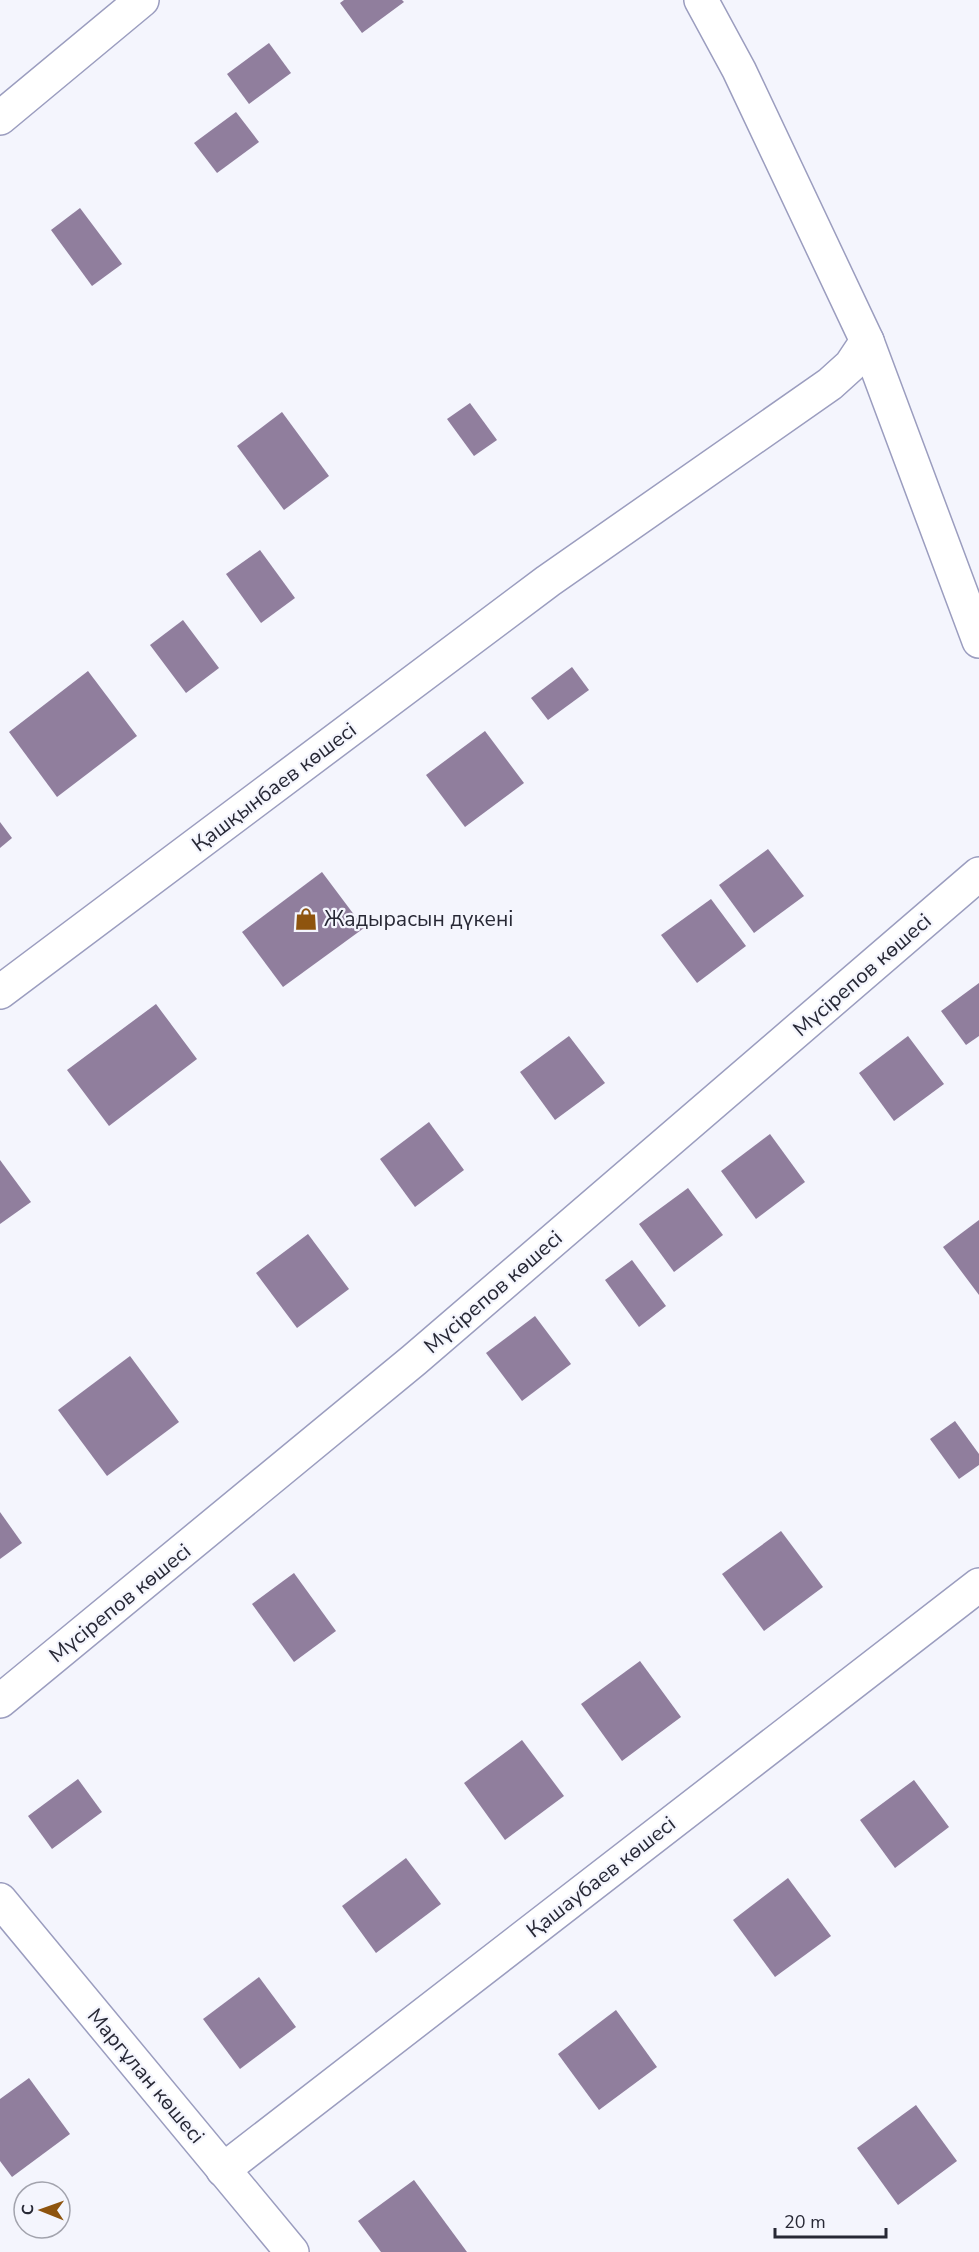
<svg xmlns="http://www.w3.org/2000/svg" width="979" height="2252" font-family="'Nunito Sans',sans-serif">
  <style>
    .building { fill: #907e9d }
    .lines { fill: none; stroke-linecap: round; stroke-linejoin: round }
    .minor-casing { stroke: #9b9dbf; stroke-width: 36 }
    .minor { stroke: #fff; stroke-width: 33 }
    .labels { text-anchor: middle; stroke-width: 4.5; stroke-linejoin: round; paint-order: stroke }
    .street-label { font-size: 21px; fill: #272835; stroke: #f4f5fd }
    .poi-label { font-size: 21px; fill: #272835; stroke: #f4f5fd; text-anchor: start }
  </style>
  <rect width="100%" height="100%" fill="#f4f5fd"/>
  <g class="building">
    <polygon points="344,0 402,0 404,2 362,33 340,3"/>
    <polygon points="269,43 291,73 249,104 227,74"/>
    <polygon points="236,112 259,142 217,173 194,143"/>
    <polygon points="80,208 122,264 92,286 51,230"/>
    <polygon points="470,403 497,440 474,456 447,419"/>
    <polygon points="282,412 329,476 284,510 237,446"/>
    <polygon points="260,550 295,598 261,623 226,574"/>
    <polygon points="183,620 219,668 186,693 150,645"/>
    <polygon points="572,667 589,690 548,720 531,698"/>
    <polygon points="88,671 137,736 57,797 9,732"/>
    <polygon points="485,731 524,783 465,827 426,775"/>
    <polygon points="0,822 12,838 0,848"/>
    <polygon points="768,849 804,896 754,933 719,885"/>
    <polygon points="322,872 364,928 283,987 242,932"/>
    <polygon points="711,899 746,946 697,983 661,935"/>
    <polygon points="979,983 979,1036 966,1045 941,1011"/>
    <polygon points="156,1004 197,1059 109,1126 67,1070"/>
    <polygon points="569,1036 605,1083 555,1120 520,1072"/>
    <polygon points="908,1036 944,1084 894,1121 859,1073"/>
    <polygon points="429,1122 464,1170 415,1207 380,1159"/>
    <polygon points="770,1134 805,1182 756,1219 721,1171"/>
    <polygon points="0,1160 31,1202 0,1224"/>
    <polygon points="688,1188 723,1235 674,1272 639,1224"/>
    <polygon points="979,1220 979,1295 943,1247"/>
    <polygon points="308,1234 349,1289 297,1328 256,1273"/>
    <polygon points="632,1260 666,1306 639,1327 605,1280"/>
    <polygon points="535,1316 571,1364 522,1401 486,1353"/>
    <polygon points="130,1356 179,1422 107,1476 58,1410"/>
    <polygon points="955,1421 979,1454 979,1465 959,1479 930,1439"/>
    <polygon points="0,1512 22,1543 0,1559"/>
    <polygon points="781,1531 823,1587 764,1631 722,1574"/>
    <polygon points="294,1573 336,1631 294,1662 252,1604"/>
    <polygon points="640,1661 681,1717 622,1761 581,1704"/>
    <polygon points="522,1740 564,1796 505,1840 464,1783"/>
    <polygon points="78,1779 102,1812 52,1849 28,1816"/>
    <polygon points="914,1780 949,1827 895,1868 860,1820"/>
    <polygon points="406,1858 441,1904 376,1953 342,1906"/>
    <polygon points="788,1878 831,1936 775,1977 733,1920"/>
    <polygon points="259,1977 296,2027 240,2069 203,2019"/>
    <polygon points="616,2010 657,2067 599,2110 558,2054"/>
    <polygon points="29,2078 70,2134 12,2177 0,2161 0,2099"/>
    <polygon points="916,2105 957,2161 898,2205 857,2148"/>
    <polygon points="414,2180 467,2252 381,2252 358,2221"/>
  </g>
  <g class="lines">
    <g class="minor-casing">
      <g id="minor">
        <polyline points="0,118 142,0"/>
        <polyline points="867,341 979,641"/>
        <polyline points="0,992 548,581 830,384 851,365 867,341 739,70 701,0"/>
        <polyline points="0,1701 414,1360 979,874"/>
        <polyline points="0,1900 292,2252"/>
        <polyline points="223,2170 979,1585"/>
      </g>
    </g>
    <use href="#minor" class="minor"/>
  </g>
  <defs>
    <g id="shop-bare" transform="scale(1.8)"><path d="M-5-2.5h2.3a2.7 3.5 0 0 1 5.4 0H5L5.5 6h-11ZM-1.5-2.5h3a1.5 2.3 0 0 0-3 0Z" fill="#8e540e" stroke="#f4f5fd" stroke-width="2.5" paint-order="stroke"/></g>
  </defs>
  <g fill-rule="evenodd">
    <use href="#shop-bare" x="306" y="919"/>
  </g>
  <g class="labels">
    <g class="street-label">
      <text transform="translate(274 787) rotate(-37)" y="7">Қашқынбаев көшесі</text>
      <text transform="translate(862 975) rotate(-41)" y="7">Мүсірепов көшесі</text>
      <text transform="translate(493 1292) rotate(-41)" y="7">Мүсірепов көшесі</text>
      <text transform="translate(120 1603) rotate(-39)" y="7">Мүсірепов көшесі</text>
      <text transform="translate(601 1877) rotate(-38)" y="7">Қашаубаев көшесі</text>
      <text transform="translate(146 2076) rotate(50)" y="7">Маргұлан көшесі</text>
    </g>
    <g class="poi-label">
      <text x="324" y="926">Жадырасын дүкені</text>
    </g>
  </g>
  <g transform="translate(42 2210) rotate(271)"><circle r="28" fill="#f4f5fd" stroke="#a2a3ad" stroke-width="1.5"/>
  <path d="M0-4.5L10 22L0 15L-10 22Z" fill="#8e540e"/>
  <text y="-9" font-size="16" font-weight="bold" text-anchor="middle" fill="#272835">С</text>
  </g>
  <path d="M775 2228v9h111v-9" fill="none" stroke="#272835" stroke-width="3"/>
  <text x="784" y="2228" font-size="18" fill="#272835" stroke="#f4f5fd" stroke-width="4.5" paint-order="stroke">20 m</text>
</svg>
